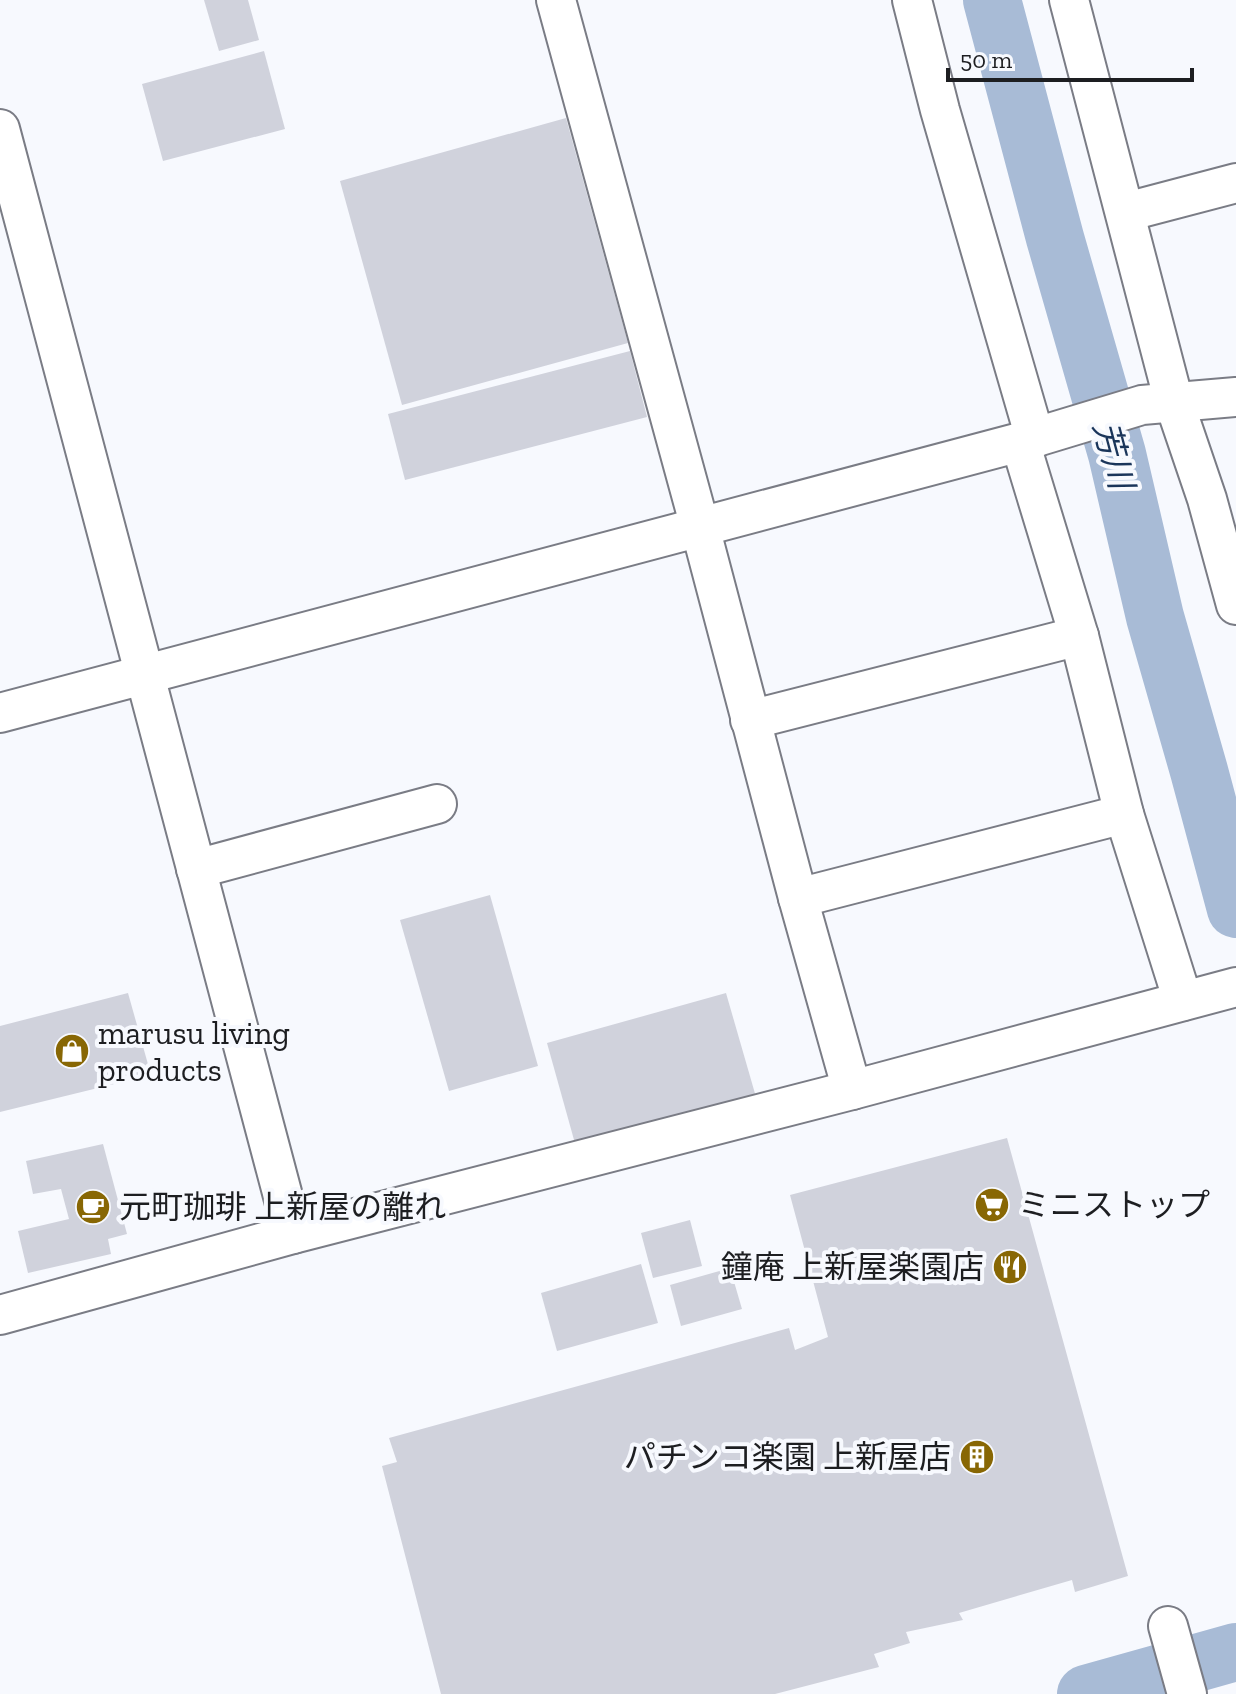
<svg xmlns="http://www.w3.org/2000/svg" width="1236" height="1694" font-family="'Zilla Slab','Noto Sans JP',serif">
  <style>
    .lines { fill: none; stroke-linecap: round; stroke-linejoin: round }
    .river { stroke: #a8bbd6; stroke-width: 58 }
    .building { fill: #d0d2dc }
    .minor-casing { stroke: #7a7c85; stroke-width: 42 }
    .minor { stroke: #fff; stroke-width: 38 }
    .labels { text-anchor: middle; stroke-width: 8; stroke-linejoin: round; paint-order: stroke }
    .poi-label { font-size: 32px; fill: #1d1e21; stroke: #f7f9fe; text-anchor: start }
    .water-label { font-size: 34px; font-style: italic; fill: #1a355a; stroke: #f7f9fe }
  </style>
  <rect width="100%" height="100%" fill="#f7f9fe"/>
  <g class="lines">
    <g class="river">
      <polyline points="992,0 1055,238 1117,454 1155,617 1199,771 1236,909"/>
      <polyline points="1086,1694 1236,1652"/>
    </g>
  </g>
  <g class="building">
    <polygon points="204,0 248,0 259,40 219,51"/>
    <polygon points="264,51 285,129 163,161 142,84"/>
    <polygon points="566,118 628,343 402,405 340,181"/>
    <polygon points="630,351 647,417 405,480 388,414"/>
    <polygon points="490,895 538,1066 449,1091 400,920"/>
    <polygon points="128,993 151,1075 0,1112 0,1026"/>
    <polygon points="726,993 756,1097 576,1147 547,1043"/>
    <polygon points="1007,1138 1128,1576 1075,1592 1072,1580 959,1613 963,1620 906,1632 910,1643 874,1654 879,1667 775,1694 441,1694 382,1466 397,1462 389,1438 789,1328 795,1350 828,1337 790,1195"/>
    <polygon points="103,1144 127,1234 108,1239 111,1254 28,1273 18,1231 69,1219 61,1189 33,1194 26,1161"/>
    <polygon points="690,1220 702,1266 653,1278 641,1233"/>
    <polygon points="641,1264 658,1323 557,1351 541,1293"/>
    <polygon points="730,1268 742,1309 681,1326 670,1285"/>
  </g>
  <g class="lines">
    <g class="minor-casing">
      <g id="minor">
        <polyline points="556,0 700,527 798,898 852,1090"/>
        <polyline points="912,0 940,110 1035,438"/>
        <polyline points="1069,0 1174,402 1207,499 1236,605"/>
        <polyline points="0,129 293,1234"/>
        <polyline points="1126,212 1236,183"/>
        <polyline points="1020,442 1079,636 1124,814 1183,1001"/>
        <polyline points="0,713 1020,442 1142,405 1236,397"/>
        <polyline points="750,720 1079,636"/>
        <polyline points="196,869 437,804"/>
        <polyline points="798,898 1124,814"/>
        <polyline points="0,1315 293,1234 852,1090 1236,987"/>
        <polyline points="1168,1626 1187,1694"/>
      </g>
    </g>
    <use href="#minor" class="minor"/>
  </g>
  <defs>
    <g id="shop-disc" transform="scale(1.8)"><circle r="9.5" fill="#886704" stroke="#f7f9fe"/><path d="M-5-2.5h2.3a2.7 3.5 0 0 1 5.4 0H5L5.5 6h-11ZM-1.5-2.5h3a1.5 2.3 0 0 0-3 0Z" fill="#fff"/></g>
    <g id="supermarket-disc" transform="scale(1.8)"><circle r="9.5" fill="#886704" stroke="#f7f9fe"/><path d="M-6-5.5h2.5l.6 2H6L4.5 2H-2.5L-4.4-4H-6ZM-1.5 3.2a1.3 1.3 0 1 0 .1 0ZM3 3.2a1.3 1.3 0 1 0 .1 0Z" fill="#fff"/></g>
    <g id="cafe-disc" transform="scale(1.8)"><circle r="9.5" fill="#886704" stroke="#f7f9fe"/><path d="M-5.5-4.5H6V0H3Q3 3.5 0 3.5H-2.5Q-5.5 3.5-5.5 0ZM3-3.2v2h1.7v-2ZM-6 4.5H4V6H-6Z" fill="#fff"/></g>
    <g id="restaurant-disc" transform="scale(1.8)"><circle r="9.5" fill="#886704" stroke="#f7f9fe"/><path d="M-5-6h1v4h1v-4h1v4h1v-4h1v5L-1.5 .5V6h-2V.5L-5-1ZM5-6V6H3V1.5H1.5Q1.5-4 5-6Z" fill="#fff"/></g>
    <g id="building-disc" transform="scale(1.8)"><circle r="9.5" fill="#886704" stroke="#f7f9fe"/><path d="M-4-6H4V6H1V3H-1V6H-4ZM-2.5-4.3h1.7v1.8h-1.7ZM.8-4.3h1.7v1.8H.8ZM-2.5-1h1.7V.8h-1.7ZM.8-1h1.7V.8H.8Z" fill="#fff"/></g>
  </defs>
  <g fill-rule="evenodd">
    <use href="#shop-disc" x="72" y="1051"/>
    <use href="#supermarket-disc" x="992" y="1205"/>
    <use href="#cafe-disc" x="93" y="1207"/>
    <use href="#restaurant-disc" x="1010" y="1267"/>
    <use href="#building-disc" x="977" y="1457"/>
  </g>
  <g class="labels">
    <g class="poi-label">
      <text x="98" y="1044">marusu living<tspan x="98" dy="37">products</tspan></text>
      <text x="1018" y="1216">ミニストップ</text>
      <text x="119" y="1218">元町珈琲 上新屋の離れ</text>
      <text x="984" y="1278" text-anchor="end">鐘庵 上新屋楽園店</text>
      <text x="951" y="1468" text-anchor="end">パチンコ楽園 上新屋店</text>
    </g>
    <g class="water-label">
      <text transform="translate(1114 455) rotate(75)" y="12">芳川</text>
    </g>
  </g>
  <path d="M948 68v12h244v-12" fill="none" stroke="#1d1e21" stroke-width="4"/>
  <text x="960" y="68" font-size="24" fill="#1d1e21" stroke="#f7f9fe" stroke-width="6" paint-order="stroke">50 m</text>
</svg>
